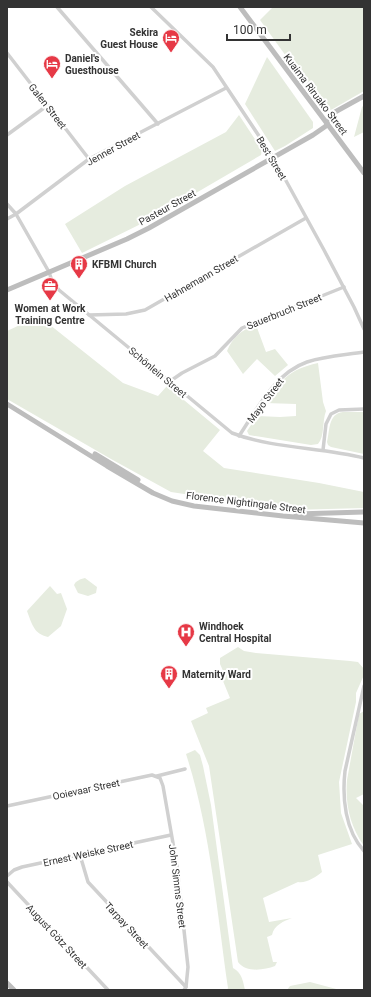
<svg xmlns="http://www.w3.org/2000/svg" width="371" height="997" font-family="Roboto,sans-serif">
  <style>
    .green { fill: #e6ecdf }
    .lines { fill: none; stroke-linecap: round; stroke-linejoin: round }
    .street { stroke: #d0d0d0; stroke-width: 3.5 }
    .secondary { stroke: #bdbdbd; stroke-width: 5 }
    .labels { text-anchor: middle; stroke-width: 4; stroke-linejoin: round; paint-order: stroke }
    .poi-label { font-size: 10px; font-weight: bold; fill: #333; stroke: #fff; text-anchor: start }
    .street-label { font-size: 10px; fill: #333; stroke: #fff }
  </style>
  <rect width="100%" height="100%" fill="#fff"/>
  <g class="green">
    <polygon points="273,7 364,7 364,91 331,110 322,106 260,20"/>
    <polygon points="267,57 313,122 313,128 285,146 275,151 245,104"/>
    <polygon points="364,105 364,132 354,137 362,107"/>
    <polygon points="239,115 262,150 261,155 153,218 82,253 65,224 125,186 226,132"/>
    <polygon points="37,317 45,321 123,383 158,396 167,386 220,430 203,451 224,468 319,483 364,492 364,508 291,510 171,492 111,459 7,399 7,331"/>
    <path d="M256 325 266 352 275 349 288 365 275 376 257 359 243 374 227 351C233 337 241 330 256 325Z"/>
    <path d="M318 363 323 402 326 411C322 421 325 436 318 444L311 445 249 435 247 431 257 416 280 417 296 416V404L265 403C282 379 288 370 318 363Z"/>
    <path d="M343 412H364V454L331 447 328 445 327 442C330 430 328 414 343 412Z"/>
    <path d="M85 578 97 587 96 593 88 596 78 593 74 585C76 581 80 579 85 578Z"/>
    <path d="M50 586 57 594 61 593 67 609 61 626 48 637C34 634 32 624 27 611Z"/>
    <path d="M238 647 244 651 256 653 350 661 358 662 364 669V675L356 693V702L339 782 341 813 352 844 318 855 322 872C316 877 305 884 298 882L263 898 269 922 292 918C284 921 274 925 272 935L267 937 273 962H277L275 966C264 970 246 973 238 962L209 766 191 721 208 713 206 708 230 698 223 681 221 682 219 676 224 673 220 664V658Z"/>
    <path d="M364 711V794L356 798 364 806V846C350 826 345 804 347 780L359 714Z"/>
    <path d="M195 750 200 755 203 766 211 805 233 968C242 973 243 981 245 990H227L228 988C217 911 210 828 186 754Z"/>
    <polygon points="310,982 340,990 287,990 290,986"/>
  </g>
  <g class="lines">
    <g class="street">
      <polyline points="57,7 158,124"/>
      <polyline points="151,7 213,67 273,157 324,250 354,307 364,329"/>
      <polyline points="7,53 89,159"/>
      <polyline points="7,135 48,105"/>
      <path d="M7 204 16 214 49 272 52 281 59 290 232 433C274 449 321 447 364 458"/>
      <polyline points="7,219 16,214 89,159 226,88"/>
      <polyline points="89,315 126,314 145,310 306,218"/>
      <polyline points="169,382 182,373 215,356 242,328 344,287"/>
      <path d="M239 436C257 409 275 373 307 362 325 356 345 355 364 352"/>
      <polyline points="323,450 326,424 331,414 339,410 364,409"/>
      <path d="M364 686 345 771C342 798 345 830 364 851"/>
      <polyline points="157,776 185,769"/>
      <polyline points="7,806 152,775 160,778 163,786 177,866 188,967 186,987 184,990"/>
      <polyline points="80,855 88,882 186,987"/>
      <polyline points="7,876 14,870 22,867 171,835"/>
      <polyline points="7,882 108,990"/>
    </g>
    <g class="secondary">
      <polyline points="240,7 364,173"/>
      <polyline points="7,290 127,239 149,228 313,135 326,126 330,117 335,112 364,96"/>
      <polyline points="7,404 107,466 153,493 172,501 194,506 283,516 364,523"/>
      <polyline points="95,454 138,480"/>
      <polyline points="296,514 364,512"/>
      <polyline points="7,983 14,990"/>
    </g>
  </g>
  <defs>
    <g id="hotel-pin" transform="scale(0.9)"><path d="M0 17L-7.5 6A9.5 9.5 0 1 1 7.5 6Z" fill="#e63946" stroke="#fff"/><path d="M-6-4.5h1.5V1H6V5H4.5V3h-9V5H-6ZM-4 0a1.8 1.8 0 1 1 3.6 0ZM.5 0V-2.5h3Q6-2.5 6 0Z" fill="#fff"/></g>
    <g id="building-pin" transform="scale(0.9)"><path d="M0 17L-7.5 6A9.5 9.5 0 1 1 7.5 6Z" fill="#e63946" stroke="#fff"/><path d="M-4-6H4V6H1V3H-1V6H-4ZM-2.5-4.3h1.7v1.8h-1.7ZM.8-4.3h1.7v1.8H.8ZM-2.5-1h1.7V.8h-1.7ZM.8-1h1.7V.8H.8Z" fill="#fff"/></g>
    <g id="office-pin" transform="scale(0.9)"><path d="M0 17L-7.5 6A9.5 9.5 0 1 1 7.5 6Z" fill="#e63946" stroke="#fff"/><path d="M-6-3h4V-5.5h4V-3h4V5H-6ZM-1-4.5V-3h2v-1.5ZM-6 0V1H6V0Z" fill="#fff"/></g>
    <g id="hospital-pin" transform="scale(0.9)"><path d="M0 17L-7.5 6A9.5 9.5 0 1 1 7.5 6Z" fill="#e63946" stroke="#fff"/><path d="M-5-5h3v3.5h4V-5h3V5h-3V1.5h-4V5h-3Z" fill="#fff"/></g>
  </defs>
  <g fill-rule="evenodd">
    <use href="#hotel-pin" x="171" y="38"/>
    <use href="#hotel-pin" x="52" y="64"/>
    <use href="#building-pin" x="79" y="264"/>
    <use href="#office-pin" x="50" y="286"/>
    <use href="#hospital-pin" x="186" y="632"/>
    <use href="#building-pin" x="169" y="674"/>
  </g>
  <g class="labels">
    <g class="poi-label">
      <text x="158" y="36" text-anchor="end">Sekira<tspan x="158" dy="12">Guest House</tspan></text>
      <text x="65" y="62">Daniel's<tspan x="65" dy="12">Guesthouse</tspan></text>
      <text x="92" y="268">KFBMI Church</text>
      <text x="50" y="312" text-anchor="middle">Women at Work<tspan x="50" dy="12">Training Centre</tspan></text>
      <text x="199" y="630">Windhoek<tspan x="199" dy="12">Central Hospital</tspan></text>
      <text x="182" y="678">Maternity Ward</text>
    </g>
    <g class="street-label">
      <text transform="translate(316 94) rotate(53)" y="4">Kuaima Riruako Street</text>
      <text transform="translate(48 106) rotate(52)" y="4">Galen Street</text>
      <text transform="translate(113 148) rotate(-29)" y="4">Jenner Street</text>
      <text transform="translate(272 158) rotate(59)" y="4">Best Street</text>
      <text transform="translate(167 207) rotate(-29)" y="4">Pasteur Street</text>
      <text transform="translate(201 278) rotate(-30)" y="4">Hahnemann Street</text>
      <text transform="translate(284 311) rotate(-22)" y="4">Sauerbruch Street</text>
      <text transform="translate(158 372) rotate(40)" y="4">Schönlein Street</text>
      <text transform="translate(265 400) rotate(-53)" y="4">Mayo Street</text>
      <text transform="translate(246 502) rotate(7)" y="4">Florence Nightingale Street</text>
      <text transform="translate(86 789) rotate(-12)" y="4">Ooievaar Street</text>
      <text transform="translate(88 853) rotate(-12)" y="4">Ernest Weiske Street</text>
      <text transform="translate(178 886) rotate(83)" y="4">John Simms Street</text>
      <text transform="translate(127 925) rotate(47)" y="4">Tarpay Street</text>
      <text transform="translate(57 936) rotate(47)" y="4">August Götz Street</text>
    </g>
  </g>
  <rect width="371" height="997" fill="none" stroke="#333333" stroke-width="16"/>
  <path d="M227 34v6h63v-6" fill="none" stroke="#333333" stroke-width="2"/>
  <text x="233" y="34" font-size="12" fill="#333333" stroke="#ffffff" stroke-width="3" paint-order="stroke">100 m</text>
</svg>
